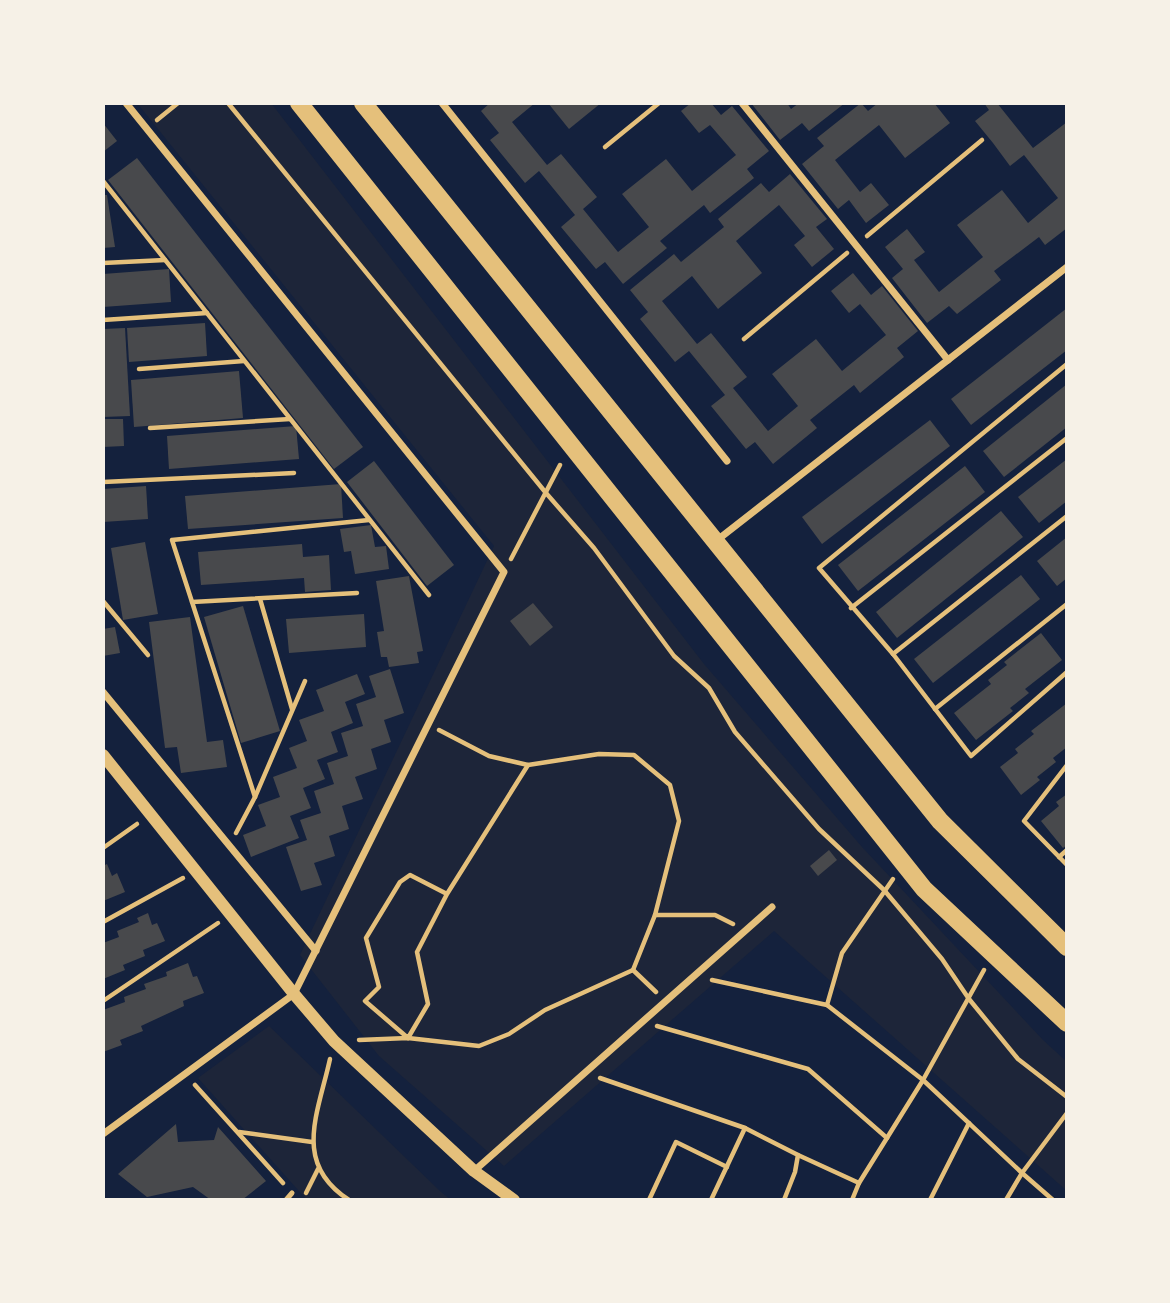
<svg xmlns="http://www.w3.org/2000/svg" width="1170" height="1303" font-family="Barlow,sans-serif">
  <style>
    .green { fill: #1d2539 }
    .building { fill: #48494c }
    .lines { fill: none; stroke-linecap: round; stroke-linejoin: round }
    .path { stroke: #e5c07b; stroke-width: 4.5 }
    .service { stroke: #e5c07b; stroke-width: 5 }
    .minor { stroke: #e5c07b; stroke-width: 7 }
    .tertiary { stroke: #e5c07b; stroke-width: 12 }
    .primary { stroke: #e5c07b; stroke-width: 18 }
  </style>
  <rect width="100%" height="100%" fill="#14213d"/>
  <g class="green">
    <polygon points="137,103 271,103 704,664 862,847 1043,1040 1067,1062 1067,1191 774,931 504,1166 379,1056 300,955 494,546"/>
    <polygon points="269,1026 441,1192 451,1200 307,1200 198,1078"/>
  </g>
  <g class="building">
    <polygon points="490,103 535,103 512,122 547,165 561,154 597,197 583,209 618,252 649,227 622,194 666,159 692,191 736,155 710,125 699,133 681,111 691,103 711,103 721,115 732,106 769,151 747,169 754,178 710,213 704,205 660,241 667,248 623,284 605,262 596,269 561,227 575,215 539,171 525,183 490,140 499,133 481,111"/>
    <polygon points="548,103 601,103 569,129"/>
    <polygon points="751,103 787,103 791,109 799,103 845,103 809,131 802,123 780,140"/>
    <polygon points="861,103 868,111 878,103 934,103 950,123 905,158 879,125 835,160 860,192 871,183 889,205 866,223 849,200 838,209 802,164 824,146 817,138"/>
    <polygon points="984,103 997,103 1033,148 1067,122 1067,228 1045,245 1039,237 994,271 1001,280 957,314 949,306 927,323 892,278 903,269 885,247 907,229 925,252 914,260 939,292 983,257 957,225 1002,190 1028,223 1058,198 1024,155 1010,166 993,143 975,121 989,110"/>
    <polygon points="103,123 117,141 103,152"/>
    <polygon points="137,158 363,447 334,469 108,180"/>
    <polygon points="790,174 827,219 816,227 834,249 812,267 794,245 805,236 779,205 736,241 762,273 718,309 692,276 662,301 697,344 711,333 747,377 733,388 768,431 798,406 772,374 816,339 842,371 886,335 860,304 849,313 831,291 853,273 871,295 882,286 918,331 897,348 904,357 860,393 854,385 810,420 817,428 773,464 755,442 746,449 711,406 725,395 689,351 675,362 640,319 648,312 630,290 674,254 681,262 724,227 718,219 761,183 769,192"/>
    <polygon points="103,195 107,195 115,247 103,248"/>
    <polygon points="169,269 171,302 103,307 103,274"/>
    <polygon points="1067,308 1067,350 971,425 951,399"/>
    <polygon points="205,323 207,356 129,362 127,328"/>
    <polygon points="125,328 130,416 103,417 103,329"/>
    <polygon points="239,371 243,418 134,427 131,380"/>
    <polygon points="1067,384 1067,427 1004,477 983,451"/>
    <polygon points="103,419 123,419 124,446 103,447"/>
    <polygon points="930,420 950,446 822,544 802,517"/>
    <polygon points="296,426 299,459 169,469 167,436"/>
    <polygon points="1067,459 1067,501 1039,523 1018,497"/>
    <polygon points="374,461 454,565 427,586 347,482"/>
    <polygon points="965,466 985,492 858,591 838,565"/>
    <polygon points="341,484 343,518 188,529 185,496"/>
    <polygon points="146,486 148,519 103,522 103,489"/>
    <polygon points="1001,511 1023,537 897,638 876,612"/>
    <polygon points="371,525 375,547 386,546 389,569 355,574 351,551 344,552 340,529"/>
    <polygon points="1067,537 1067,578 1057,586 1037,561"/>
    <polygon points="145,542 158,614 123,620 111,548"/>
    <polygon points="302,544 303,557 329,555 331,590 305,592 304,578 201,585 198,552"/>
    <polygon points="1021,575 1040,599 933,683 914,659"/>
    <polygon points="409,576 423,651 417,652 419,663 389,667 387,657 381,657 377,632 384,631 376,581"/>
    <polygon points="533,603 553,627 530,646 510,621"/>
    <polygon points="243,606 280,731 241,743 204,617"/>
    <polygon points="364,614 366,647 289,653 286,619"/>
    <polygon points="190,617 207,742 223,740 227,767 181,773 177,747 165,748 149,622"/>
    <polygon points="115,627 120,653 103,656 103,629"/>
    <polygon points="1041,633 1062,660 1025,689 1029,693 1010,708 1013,711 976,740 954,713 991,684 988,680 1007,665 1004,662"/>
    <polygon points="390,669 404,713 384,720 391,742 371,749 377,769 355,777 363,799 342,806 349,829 329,836 335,856 314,863 322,885 301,891 286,847 307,840 300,820 321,813 314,791 334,784 327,763 348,756 341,733 363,726 356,704 376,697 369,676"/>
    <polygon points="357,674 365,694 345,702 353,723 331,732 338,752 317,760 325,779 303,788 311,808 290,816 299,838 251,857 243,835 266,826 258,805 280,797 273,777 297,768 289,748 307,741 299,720 324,711 316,690"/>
    <polygon points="1067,703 1067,747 1053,758 1056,762 1037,777 1040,780 1021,795 1000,767 1018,753 1015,749 1034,734 1031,731"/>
    <polygon points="1067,794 1067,845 1063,848 1041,821 1059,806 1056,802"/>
    <polygon points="829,850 837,860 818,876 810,866"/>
    <polygon points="107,864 112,876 117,873 125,892 103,901 103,866"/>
    <polygon points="148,913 152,925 157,923 165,941 143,950 145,956 123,965 125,970 103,979 103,943 119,937 117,931 139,922 137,918"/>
    <polygon points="188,963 193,977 197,976 204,993 183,1001 184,1006 141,1026 143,1031 120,1040 122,1045 103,1052 103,1017 105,1016 103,1010 125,1002 124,997 146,989 144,984 167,976 166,972"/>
    <polygon points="176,1124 178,1142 214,1140 218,1127 266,1181 242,1200 211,1200 193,1187 147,1197 118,1174"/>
  </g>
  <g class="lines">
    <g class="path">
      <polyline points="228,103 546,493 594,548 674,656 709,688 735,732 819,829 884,890 942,959 969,999 1018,1059 1067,1097"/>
      <polyline points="157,120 178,103"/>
      <polyline points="605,147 659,103"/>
      <polyline points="103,181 429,595"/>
      <polyline points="867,236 982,140"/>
      <polyline points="103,263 165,260"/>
      <polyline points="103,320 207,313"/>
      <polyline points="744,339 847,253"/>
      <polyline points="1067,364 819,568 893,654 971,756 1067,672"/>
      <polyline points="139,369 244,361"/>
      <polyline points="150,428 290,419"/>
      <polyline points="103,482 294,473"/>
      <polyline points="511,559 560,465"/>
      <polyline points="260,599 292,709"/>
      <polyline points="103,601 148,655"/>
      <polyline points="192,602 357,593"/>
      <polyline points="851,608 1067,438"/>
      <polyline points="893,654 1067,516"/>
      <polyline points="935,709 1067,604"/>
      <polyline points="439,730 489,756 528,765 599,754 634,755 670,785 679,821 655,915 715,915 733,924"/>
      <polyline points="1067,765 1024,821 1067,865"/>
      <polyline points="255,797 172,540 369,520"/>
      <polyline points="236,833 255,797 305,681"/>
      <polyline points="103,848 137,824"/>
      <polyline points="1059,857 1067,850"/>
      <polyline points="447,894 410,875 400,882 366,938 379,987 365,1001 408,1038 428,1004 417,952 447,894 528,765"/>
      <polyline points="103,922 183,878"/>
      <polyline points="633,970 655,915"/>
      <polyline points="712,980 827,1005 923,1080 1022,1173 1053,1200"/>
      <polyline points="103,1001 218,923"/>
      <polyline points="827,1005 842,953 893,879"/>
      <polyline points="657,1026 808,1069 887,1138"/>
      <polyline points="359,1040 408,1038 479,1046 509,1034 545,1010 633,970 656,992"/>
      <path d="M330 1059C318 1114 292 1163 349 1200"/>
      <polyline points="600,1078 745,1128"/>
      <polyline points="195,1085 283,1183"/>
      <polyline points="239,1132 312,1142"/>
      <polyline points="798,1155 859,1183"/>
      <polyline points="306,1193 318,1169"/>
      <polyline points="649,1200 676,1142 727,1167"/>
      <polyline points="711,1200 745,1128 798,1155 795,1172 784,1200"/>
      <polyline points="852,1200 859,1183 923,1080 984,970"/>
      <polyline points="930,1200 969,1123"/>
      <polyline points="1006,1200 1022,1173 1067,1113"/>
    </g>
    <polyline class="service" points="286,1200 292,1193"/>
    <g class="minor">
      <polyline points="442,103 727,461"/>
      <polyline points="742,103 948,360"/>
      <polyline points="716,541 1067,267"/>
      <polyline points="103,692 316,951"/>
      <polyline points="103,1134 294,994 504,572 126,103"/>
      <polyline points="474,1171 772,907"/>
    </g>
    <polyline class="tertiary" points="103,755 294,994 334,1041 474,1171 514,1200"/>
    <g class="primary">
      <polyline points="299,103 924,889 1067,1023"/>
      <polyline points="363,103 940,821 1067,947"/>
    </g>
  </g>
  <rect width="1170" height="1303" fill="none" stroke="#f6f1e7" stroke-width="210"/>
</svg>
